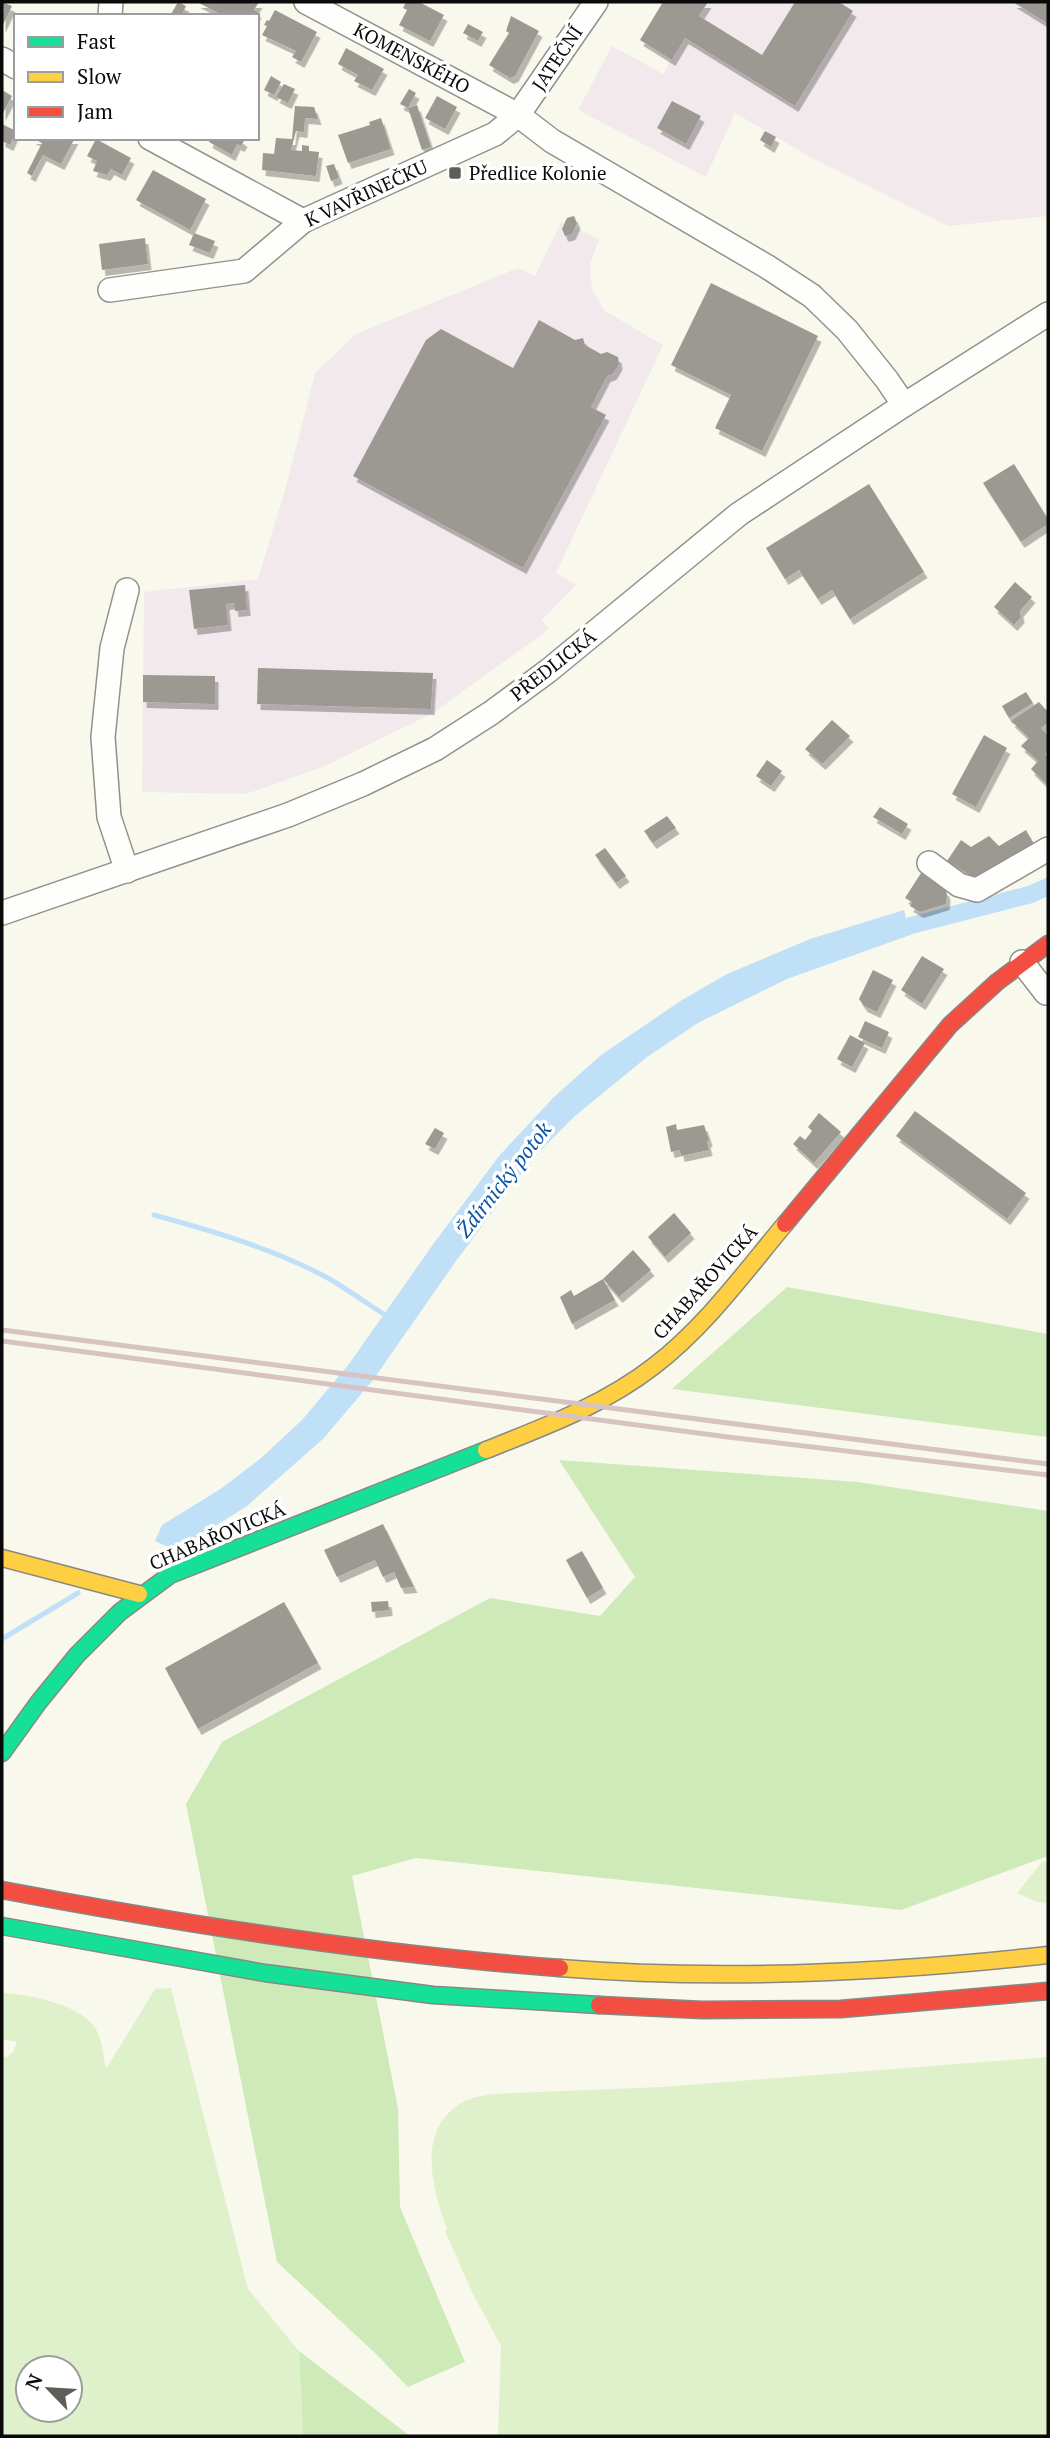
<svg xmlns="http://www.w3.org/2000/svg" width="1050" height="2438" font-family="'PT Serif',serif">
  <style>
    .industrial { fill: #f1e9ec }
    .green { fill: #dff1ca; fill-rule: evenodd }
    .forest { fill: #ceeab8 }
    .water { fill: #c0e0f8 }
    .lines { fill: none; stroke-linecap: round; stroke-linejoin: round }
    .stream { stroke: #c0e0f8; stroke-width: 5 }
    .building { fill: #9c9993; filter: url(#shadow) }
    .street-casing { stroke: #92918c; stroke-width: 26 }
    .fast-casing { stroke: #888883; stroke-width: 19 }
    .slow-casing { stroke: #888883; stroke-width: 19 }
    .jam-casing { stroke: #888883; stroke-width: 19 }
    .street { stroke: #fefefc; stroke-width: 23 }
    .fast { stroke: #16e098; stroke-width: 16 }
    .slow { stroke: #ffcf43; stroke-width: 16 }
    .jam { stroke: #f24e42; stroke-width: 16 }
    .rail { stroke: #d7c3c1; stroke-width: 5 }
    .poi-dot { fill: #5e5d59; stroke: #fff; stroke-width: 2.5 }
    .labels { text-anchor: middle; stroke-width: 7; stroke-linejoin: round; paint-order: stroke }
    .street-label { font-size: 19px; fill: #0a0a0a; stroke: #fff }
    .poi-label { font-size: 19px; fill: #0a0a0a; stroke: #fff; text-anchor: start }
    .water-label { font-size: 21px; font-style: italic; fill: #0b54a5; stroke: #fff }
  </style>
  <defs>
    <filter id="shadow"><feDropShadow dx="3.5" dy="6" stdDeviation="0" flood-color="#0004"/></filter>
  </defs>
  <rect width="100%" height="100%" fill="#f9f8ed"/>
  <g class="industrial">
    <polygon points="663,2 1048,2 1048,216 948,226 812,158 735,113 706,177 578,110 612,46 663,74 671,60 640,40"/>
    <polygon points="574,216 577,223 575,228 599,239 590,264 592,290 605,311 663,345 556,573 576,585 542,620 549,629 433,713 325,766 246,794 142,792 144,592 258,579 286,487 315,373 356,334 518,268 535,276 561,222 564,223 567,218"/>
  </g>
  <g class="green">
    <polygon points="1048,1861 1048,1903 1037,1902 1017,1893 1042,1862"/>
    <path d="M171 1988 248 2289 299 2351 303 2436H2V2056L6 2058 13 2052 17 2042 2 2039V1993C28 1994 85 2005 97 2031 103 2043 103 2057 106 2069L155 1989ZM28 2368H70V2410H28Z"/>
    <path d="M1048 2057V2436H498L501 2346 472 2292 445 2231 447 2229C432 2188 415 2127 465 2101 473 2097 483 2096 492 2094L662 2087Z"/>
  </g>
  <g class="forest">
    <polygon points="787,1287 1048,1334 1048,1437 672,1389"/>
    <polygon points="559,1460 858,1482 1048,1511 1048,1856 901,1910 416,1858 352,1876 398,2108 400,2207 465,2362 408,2387 375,2353 277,2262 186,1804 222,1742 490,1598 600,1616 635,1577"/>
    <polygon points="299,2351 410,2436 303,2436"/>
  </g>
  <polygon class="water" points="1048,877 1048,896 1033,903 916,933 787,979 698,1023 647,1057 575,1116 533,1158 456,1261 373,1380 324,1438 247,1506 188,1543 171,1548 155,1541 162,1525 222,1488 260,1459 302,1420 349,1364 434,1243 499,1156 553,1098 601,1055 682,1000 727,974 810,939 904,910 906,918 1028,886"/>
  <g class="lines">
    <g class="stream">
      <path d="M154 1215C213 1231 274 1249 328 1278 348 1290 368 1304 388 1317"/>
      <polyline points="2,1639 78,1593"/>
    </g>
  </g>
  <g class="building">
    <polygon points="2,2 12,6 2,27"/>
    <polygon points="178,2 186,6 181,16 170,16"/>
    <polygon points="197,2 259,2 254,10 258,12 256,16 229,16 223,13 222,15"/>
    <polygon points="406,2 419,2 444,15 430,41 399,25 407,10 403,8"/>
    <polygon points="663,2 708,2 699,16 762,55 795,2 839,2 853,11 795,106 685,38 672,60 640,40"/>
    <polygon points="1013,2 1048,2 1048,24"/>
    <polygon points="275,10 317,32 301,62 292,57 296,51 262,35 267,26 264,25 267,20 269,21"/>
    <polygon points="511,16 539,31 515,76 510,78 489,65 509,33 506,31"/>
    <polygon points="468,24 483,32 478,41 463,33"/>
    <polygon points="346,48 384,69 372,90 354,81 358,75 338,64"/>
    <polygon points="271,76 281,82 274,95 264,90"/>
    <polygon points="284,84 295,89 288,103 276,97"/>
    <polygon points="409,89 416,93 408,108 400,104"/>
    <polygon points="2,90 12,96 2,115"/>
    <polygon points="437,96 457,107 445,129 425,118"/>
    <polygon points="672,101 701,116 686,144 657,128"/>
    <polygon points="417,105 431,147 422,150 408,108"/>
    <polygon points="295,106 314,107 318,119 305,118 304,132 296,131 291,150 302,151 302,145 309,146 309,151 319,152 316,176 262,170 263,153 274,154 276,138 292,139"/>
    <polygon points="381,118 391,149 348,163 338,135 370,125 369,122"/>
    <polygon points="2,124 16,131 10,145 2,141"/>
    <polygon points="765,131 776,137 771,147 760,140"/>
    <polygon points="32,138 75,138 61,164 43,155 32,176 27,173 42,143"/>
    <polygon points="211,138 240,138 244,141 241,146 237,144 232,155 209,142"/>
    <polygon points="96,139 131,158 122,175 111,169 107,175 93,171 97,161 87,156"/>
    <polygon points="334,164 339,178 331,181 326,166"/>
    <polygon points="153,170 206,199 190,230 136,200"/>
    <polygon points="574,216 577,223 572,234 565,236 562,229 567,218"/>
    <polygon points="194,233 215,241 210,253 189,245"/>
    <polygon points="145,238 148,264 102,270 99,244"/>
    <polygon points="711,283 818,336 762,451 715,428 731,395 671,365"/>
    <polygon points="539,320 575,340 583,338 585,345 601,354 607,352 618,357 619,364 613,374 607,376 591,407 606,415 523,568 353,476 426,340 441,329 513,368"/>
    <polygon points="1014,464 1048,519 1048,524 1021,542 983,483"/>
    <polygon points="869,484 924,572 850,619 832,590 818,599 799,570 785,579 766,548"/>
    <polygon points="1015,582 1032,597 1020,611 1021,617 1014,625 994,607"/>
    <polygon points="245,585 247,610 235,611 234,603 226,604 228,625 194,629 189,590"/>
    <polygon points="258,668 433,673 431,709 257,704"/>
    <polygon points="143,675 215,676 215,704 143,702"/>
    <polygon points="1026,692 1033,703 1009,718 1002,706"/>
    <polygon points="1039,702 1048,712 1048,723 1041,728 1048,735 1048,751 1045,754 1048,758 1048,786 1031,769 1038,761 1021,746 1029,738 1011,721"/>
    <polygon points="832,720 850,736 822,764 805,749"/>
    <polygon points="984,735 1007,748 976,807 952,794"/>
    <polygon points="767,760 782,771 771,786 756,776"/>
    <polygon points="880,807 908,824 902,834 873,817"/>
    <polygon points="667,816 676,828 653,843 644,831"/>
    <polygon points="1026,830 1035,846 976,879 947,861 961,840 971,847 989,836 999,846"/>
    <polygon points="605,848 626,876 616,883 595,855"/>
    <polygon points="921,873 946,891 947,895 946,904 920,912 910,906 912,902 905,898"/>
    <polygon points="922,956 944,969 922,1004 901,990"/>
    <polygon points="873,970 893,980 877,1012 864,1006 859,999"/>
    <polygon points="865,1021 889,1032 882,1048 858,1037"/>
    <polygon points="850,1035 865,1043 852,1067 837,1059"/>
    <polygon points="915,1111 1026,1193 1007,1219 896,1136"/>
    <polygon points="819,1113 841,1132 814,1163 793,1144 800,1136 805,1140 812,1131 808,1127"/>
    <polygon points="676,1124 677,1130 704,1125 709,1140 707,1142 709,1150 681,1156 680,1150 671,1152 666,1127"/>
    <polygon points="435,1128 444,1133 435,1149 425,1144"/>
    <polygon points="674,1213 691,1233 665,1257 648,1237"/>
    <polygon points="633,1250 651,1270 619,1297 603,1279"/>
    <polygon points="603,1279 615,1300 572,1324 560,1297 571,1290 574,1296"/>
    <polygon points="383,1524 414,1587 401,1588 394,1572 383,1577 375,1560 337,1577 324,1550"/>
    <polygon points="582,1551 603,1588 587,1598 566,1560"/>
    <polygon points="388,1601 389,1610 372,1612 371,1602"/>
    <polygon points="284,1602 318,1663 198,1729 165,1668"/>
  </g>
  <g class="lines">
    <g class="street-casing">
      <g id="street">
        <polyline points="306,2 518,115 552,141 766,266 812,296 847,330 887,380 904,405"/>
        <polyline points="110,16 111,2"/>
        <polyline points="2,59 16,67"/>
        <polyline points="150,138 303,221"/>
        <polyline points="110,290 244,271 303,221 495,134 518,115 596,2"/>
        <polyline points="127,590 112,648 103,737 109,817 127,871"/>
        <polyline points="929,863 959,885 977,890 1048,849"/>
        <polyline points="2,913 288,815 363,784 435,749 491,713 548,671 739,514 904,405 1048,314"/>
        <polyline points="1022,962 1046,993 1048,992"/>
      </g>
    </g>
    <g class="fast-casing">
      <g id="fast">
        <polyline points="2,1753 38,1703 77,1655 120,1612 170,1575 486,1450"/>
        <polyline points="2,1926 265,1973 433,1995 599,2005"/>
      </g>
    </g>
    <g class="slow-casing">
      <g id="slow">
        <path d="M486 1450C544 1427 604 1405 654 1366 705 1327 744 1273 785 1224"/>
        <polyline points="2,1558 139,1594"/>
        <path d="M560 1968C723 1981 886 1973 1048 1955"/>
      </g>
    </g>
    <g class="jam-casing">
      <g id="jam">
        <polyline points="785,1224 950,1025 997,982 1048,944"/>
        <path d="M2 1890C187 1925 372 1954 560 1968"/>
        <polyline points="599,2005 702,2010 841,2009 1048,1991"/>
      </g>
    </g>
    <use href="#street" class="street"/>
    <use href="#fast" class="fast"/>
    <use href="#slow" class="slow"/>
    <use href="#jam" class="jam"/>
    <g class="rail">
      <polyline points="2,1330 1048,1464"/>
      <polyline points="2,1341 728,1437 1048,1475"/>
    </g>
  </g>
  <rect class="poi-dot" x="448" y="166" width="14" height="14" rx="3.5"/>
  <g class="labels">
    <g class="street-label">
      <text transform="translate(412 58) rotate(28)" y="7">KOMENSKÉHO</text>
      <text transform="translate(557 58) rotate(-56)" y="7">JATEČNÍ</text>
      <text transform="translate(366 193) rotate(-25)" y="7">K VAVŘINEČKU</text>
      <text transform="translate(553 665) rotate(-38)" y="7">PŘEDLICKÁ</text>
      <text transform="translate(705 1282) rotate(-48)" y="7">CHABAŘOVICKÁ</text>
      <text transform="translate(217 1536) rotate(-23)" y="7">CHABAŘOVICKÁ</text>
    </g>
    <g class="poi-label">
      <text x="469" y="180">Předlice Kolonie</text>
    </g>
    <g class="water-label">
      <text transform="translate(504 1180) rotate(-52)" y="7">Ždírnický potok</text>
    </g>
  </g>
  <rect width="1050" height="2438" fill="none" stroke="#0a0a0a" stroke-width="7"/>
  <rect x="14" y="14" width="245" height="126" fill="#ffffff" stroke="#9d9d9d" stroke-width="2"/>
  <rect x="28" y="37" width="35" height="10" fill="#16e098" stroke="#9d9d9d" stroke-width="2"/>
  <text x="77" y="49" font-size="21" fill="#0a0a0a">Fast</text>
  <rect x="28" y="72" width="35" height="10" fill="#ffcf43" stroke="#9d9d9d" stroke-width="2"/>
  <text x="77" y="84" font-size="21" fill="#0a0a0a">Slow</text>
  <rect x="28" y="107" width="35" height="10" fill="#f24e42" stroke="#9d9d9d" stroke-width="2"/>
  <text x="77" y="119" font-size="21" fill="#0a0a0a">Jam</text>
  <g transform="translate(49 2389) rotate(295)"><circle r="33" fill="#ffffff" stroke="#9d9d9d" stroke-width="2"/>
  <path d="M0-5L12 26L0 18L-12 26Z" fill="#5e5d59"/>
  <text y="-10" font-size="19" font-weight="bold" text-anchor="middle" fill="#0a0a0a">N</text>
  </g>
</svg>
